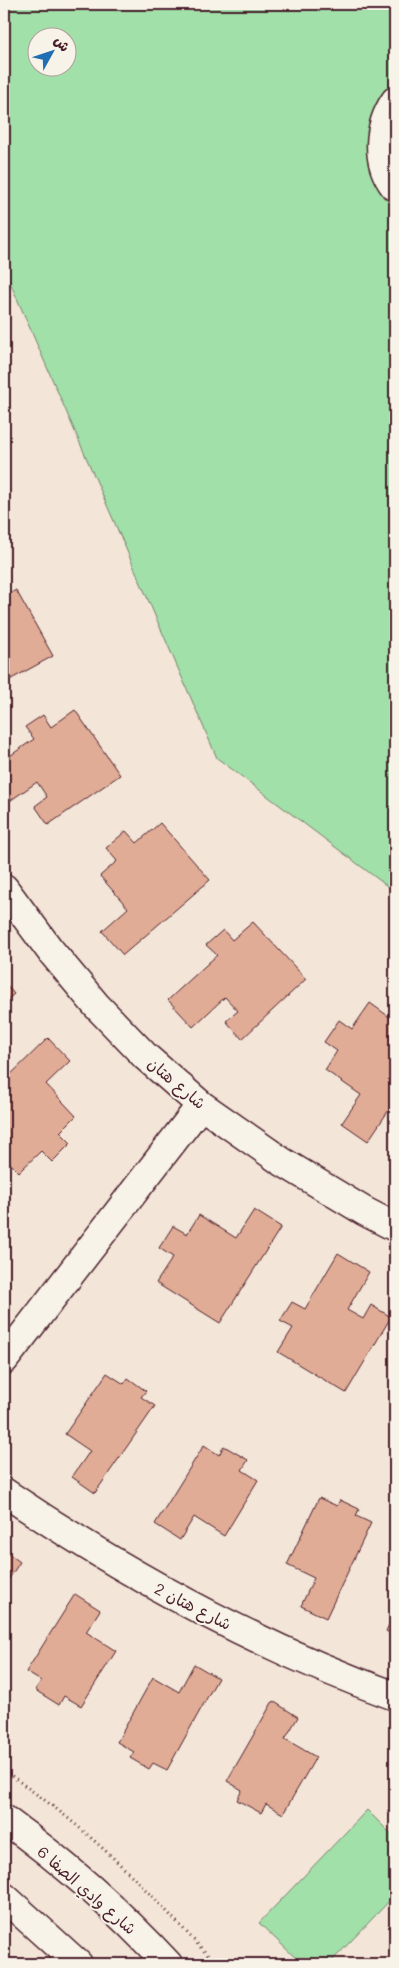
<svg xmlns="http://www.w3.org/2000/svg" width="399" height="1968" font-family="Mali,'Playpen Sans Arabic',sans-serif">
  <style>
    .green { fill: #a1e0a9; stroke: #76806a; fill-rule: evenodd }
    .building { fill: #e1ac96; stroke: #4a1f2b }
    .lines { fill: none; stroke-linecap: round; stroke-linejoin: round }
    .minor-casing { stroke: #4a1f2b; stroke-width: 31 }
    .major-casing { stroke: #4a1f2b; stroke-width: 31 }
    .path { stroke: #4a1f2b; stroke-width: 3; stroke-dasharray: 1 4; stroke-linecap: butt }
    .minor { stroke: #f7f3e8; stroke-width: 28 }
    .major { stroke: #f7f3e8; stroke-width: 28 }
    .labels { text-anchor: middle; stroke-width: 4; stroke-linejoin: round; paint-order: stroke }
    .street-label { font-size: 16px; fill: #4a1f2b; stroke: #f7f3e8 }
  </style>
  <rect width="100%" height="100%" fill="#f3e5d8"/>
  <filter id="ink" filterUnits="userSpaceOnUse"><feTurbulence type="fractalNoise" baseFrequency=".02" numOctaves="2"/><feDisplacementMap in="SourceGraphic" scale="10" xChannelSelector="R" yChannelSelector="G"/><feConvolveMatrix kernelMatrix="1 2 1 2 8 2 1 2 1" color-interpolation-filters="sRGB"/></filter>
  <g filter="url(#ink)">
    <g class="green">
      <path d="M4 4H395V892L217 758 9 280 4 274ZM38 38H68V68H38Z"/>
      <polygon points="367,1810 395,1838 395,1895 329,1964 302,1964 259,1923"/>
    </g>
    <g class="building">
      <polygon points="16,590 53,656 4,683 4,597"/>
      <polygon points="75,710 120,775 48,825 35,806 47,797 37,782 4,805 4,760 34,739 25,727 43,715 51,727"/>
      <polygon points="160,823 210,880 123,955 102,931 128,908 100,876 117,861 106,848 126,831 137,843"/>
      <polygon points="253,922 306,979 242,1039 226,1021 238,1011 225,997 193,1027 168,1000 217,955 206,945 223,930 232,940"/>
      <polygon points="4,982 14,994 4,1003"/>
      <polygon points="370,1003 395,1021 395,1101 368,1141 342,1123 361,1095 325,1070 337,1051 324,1042 339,1020 352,1029"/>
      <polygon points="48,1038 70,1061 46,1084 76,1116 60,1132 71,1143 52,1162 41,1151 19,1172 4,1157 4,1081"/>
      <polygon points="254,1210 281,1227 220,1323 156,1283 173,1257 159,1248 173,1226 187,1234 199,1215 236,1238"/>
      <polygon points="338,1253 369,1272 347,1310 363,1319 371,1305 391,1317 346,1393 278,1352 293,1328 280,1321 292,1302 305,1309"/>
      <polygon points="107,1373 124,1384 128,1378 146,1391 141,1397 155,1406 95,1493 72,1477 90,1451 65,1434"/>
      <polygon points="204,1445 219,1455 224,1446 248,1460 242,1470 258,1480 224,1536 194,1517 180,1540 155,1524"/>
      <polygon points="319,1498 337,1506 340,1500 359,1509 356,1516 371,1523 326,1618 301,1606 314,1578 287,1565"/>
      <polygon points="4,1550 20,1562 4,1586"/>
      <polygon points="75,1594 100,1610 86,1632 116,1651 81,1706 64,1696 59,1705 35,1690 41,1681 26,1672"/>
      <polygon points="395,1612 395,1636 386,1631"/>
      <polygon points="194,1664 218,1678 167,1770 153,1763 149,1769 130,1758 134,1752 117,1742 153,1677 179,1692"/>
      <polygon points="273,1701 298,1717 285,1739 316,1757 283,1814 266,1804 261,1813 237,1800 242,1790 227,1781"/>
    </g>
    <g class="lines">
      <g class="minor-casing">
        <g id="minor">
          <path d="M395 101C378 126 375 162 395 187"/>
          <polyline points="4,888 50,950 96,1005 146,1057 201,1105 281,1161 364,1211 395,1227"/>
          <polyline points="4,1360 201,1105"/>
          <path d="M4 1492C127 1575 256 1646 395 1696"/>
        </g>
      </g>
      <g class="major-casing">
        <g id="major">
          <path d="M4 1819C62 1861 119 1911 168 1964"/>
          <polyline points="4,1897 78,1964"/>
        </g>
      </g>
      <g class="path">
        <path d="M4 1770C22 1784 41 1797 59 1811 117 1857 167 1911 216 1964"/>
        <polyline points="4,1954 19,1964"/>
      </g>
      <use href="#minor" class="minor"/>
      <use href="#major" class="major"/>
    </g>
  </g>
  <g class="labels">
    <g class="street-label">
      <text transform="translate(177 1083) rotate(40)" y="6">شارع هتان</text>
      <text transform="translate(193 1606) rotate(27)" y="6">شارع هتان 2</text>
      <text transform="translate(87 1890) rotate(41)" y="6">شارع وادي الصفا 6</text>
    </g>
  </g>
  <rect width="399" height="1968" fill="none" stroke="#f7f3e8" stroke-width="20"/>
  <rect x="10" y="10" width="379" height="1948" fill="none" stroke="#4a1f2b" stroke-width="2" filter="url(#ink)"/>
  <g transform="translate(52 52) rotate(50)"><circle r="24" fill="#f7f3e8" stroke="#b29e9c"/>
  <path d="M0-4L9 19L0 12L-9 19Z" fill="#1f6fb2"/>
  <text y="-8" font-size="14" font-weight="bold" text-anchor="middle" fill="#4a1f2b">ش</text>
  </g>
</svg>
